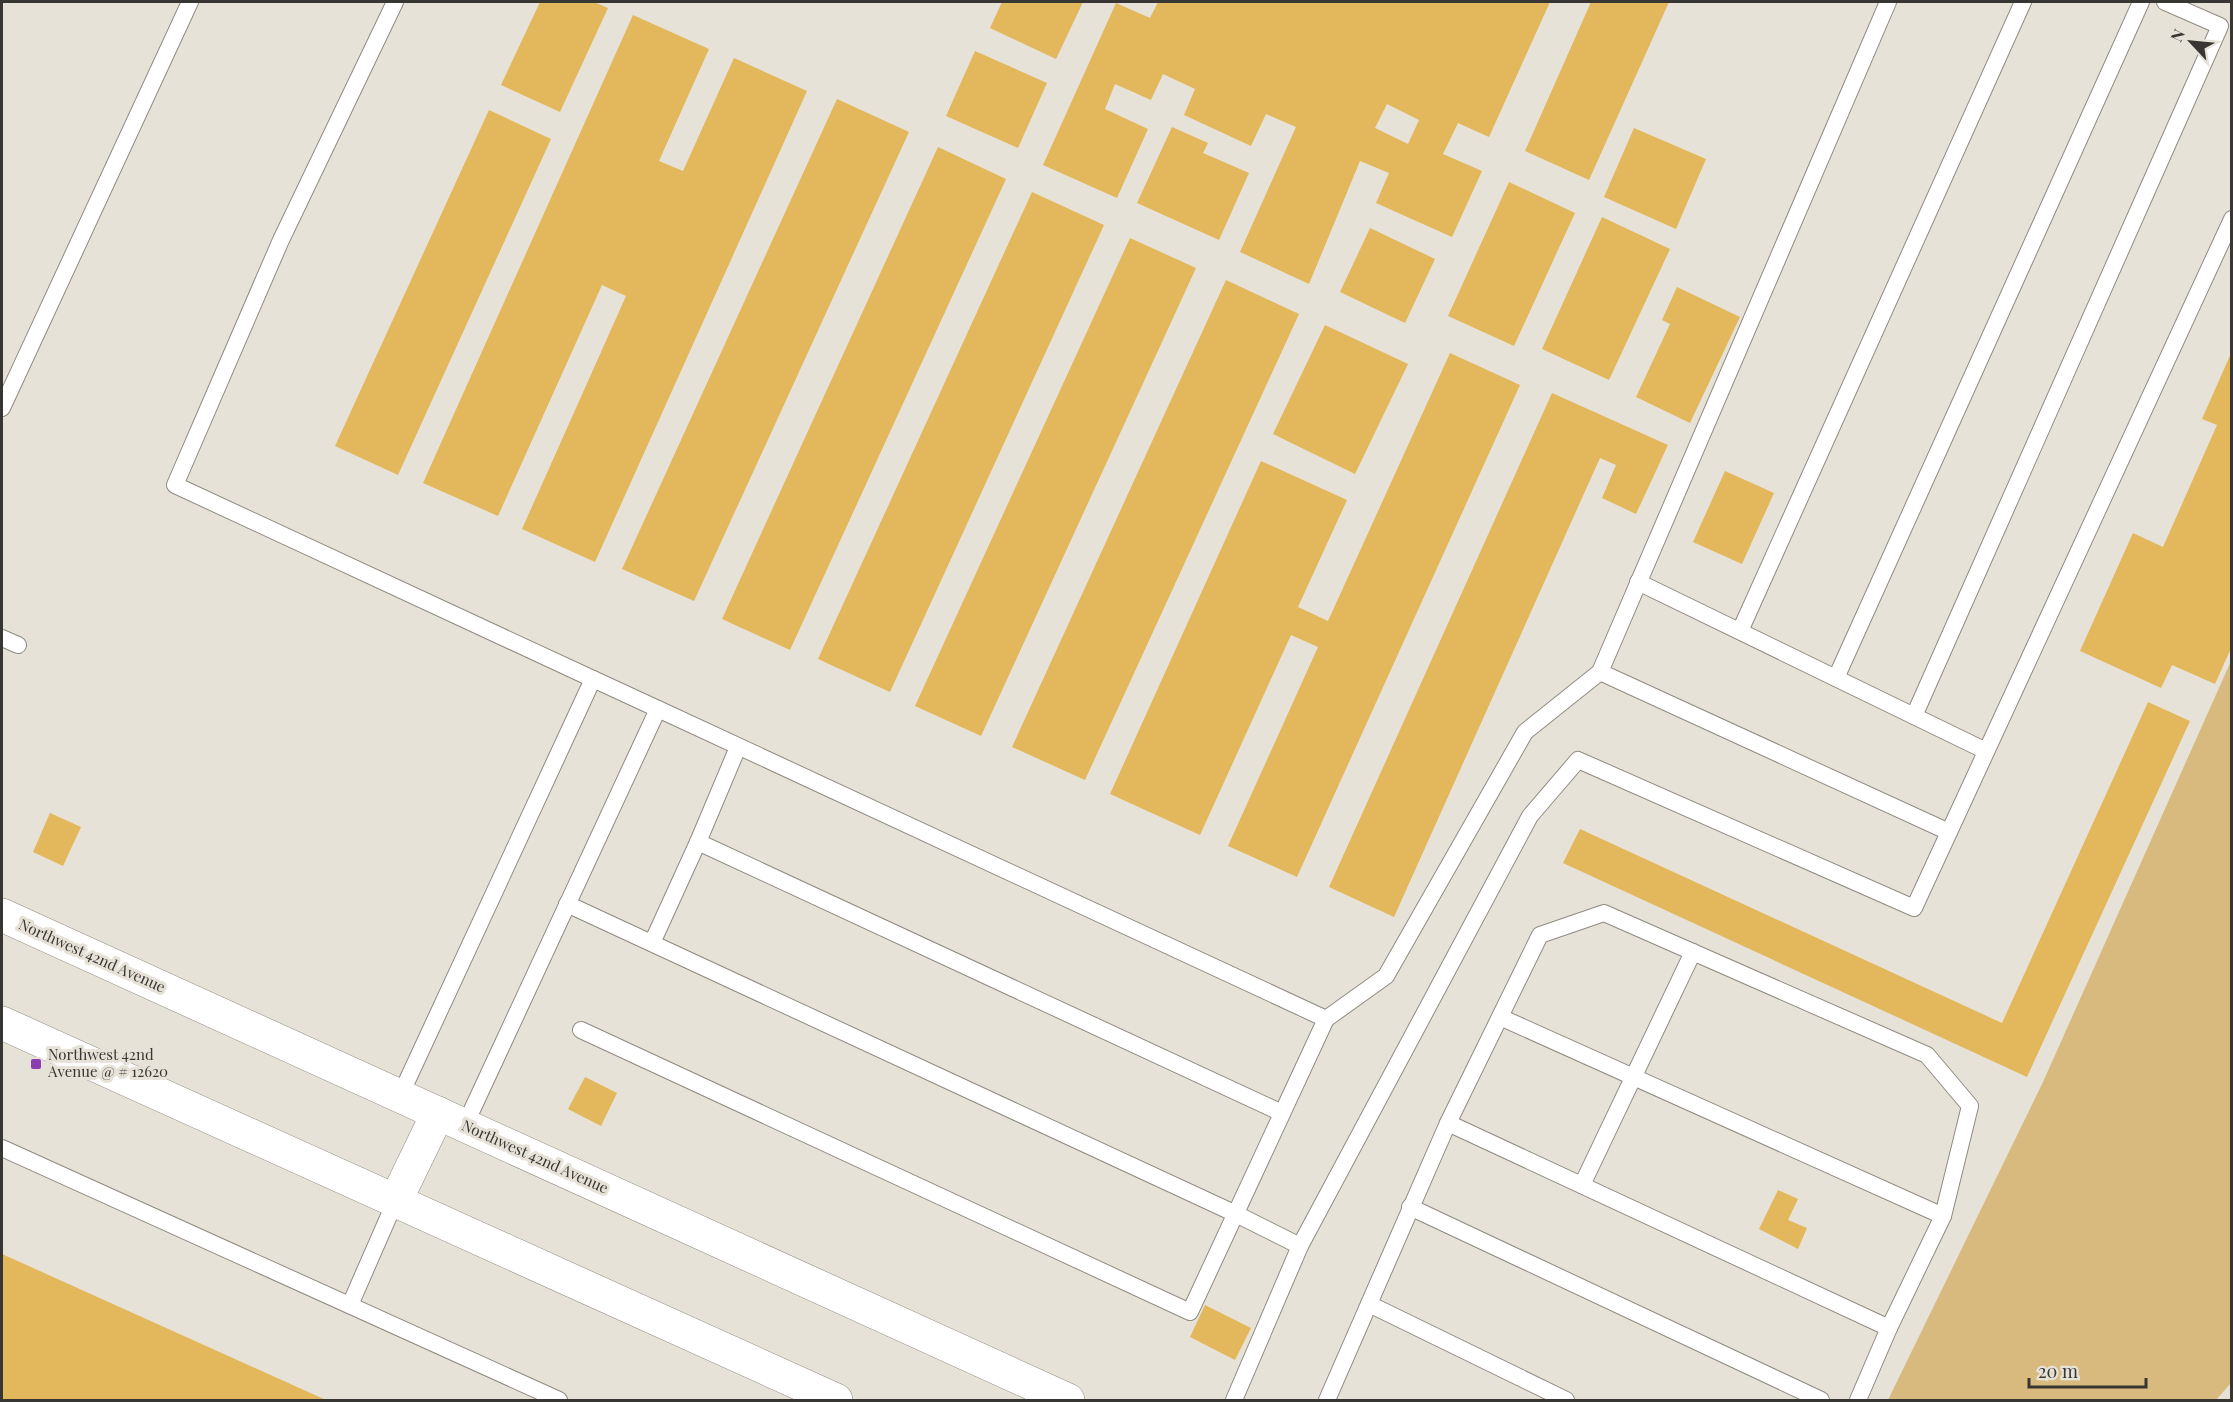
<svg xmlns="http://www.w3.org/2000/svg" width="2233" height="1402" font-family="'Playfair Display',serif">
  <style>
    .green { fill: #d8ba7e }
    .building { fill: #e3b75b; fill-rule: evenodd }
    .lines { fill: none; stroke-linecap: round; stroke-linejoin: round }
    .lane-casing { stroke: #908b81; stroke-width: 18 }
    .secondary-casing { stroke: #908b81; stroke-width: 34 }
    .lane { stroke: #fff; stroke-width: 16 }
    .secondary { stroke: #fff; stroke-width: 33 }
    .poi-dot { fill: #8a3eaf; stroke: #e7e2d7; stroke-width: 2 }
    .labels { text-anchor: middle; stroke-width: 6; stroke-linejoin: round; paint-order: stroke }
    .street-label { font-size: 15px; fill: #383632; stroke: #e7e2d7 }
    .poi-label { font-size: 15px; fill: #383632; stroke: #e7e2d7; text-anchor: start }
  </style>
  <rect width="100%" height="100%" fill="#e7e2d7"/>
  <polygon class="green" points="2231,661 2231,1383 2216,1400 1888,1400 2043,1082"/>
  <g class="building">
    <polygon points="540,2 594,2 608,8 560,112 501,85"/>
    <polygon points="1002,2 1083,2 1056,59 990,28"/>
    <path d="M1158 2H1550L1489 137 1458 123 1443 154 1482 171 1452 237 1376 203 1389 173 1360 161 1309 284 1240 252 1296 127 1266 114 1251 146 1184 115 1195 89 1163 74 1151 100 1115 84 1105 109 1148 129 1117 198 1043 165 1116 3 1150 18ZM1387 104 1419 120 1408 144 1375 128Z"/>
    <polygon points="1591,2 1669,2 1589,180 1525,151"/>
    <polygon points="633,15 709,49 659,161 683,171 734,58 807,91 595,562 522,529 626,296 602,285 498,516 423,483"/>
    <polygon points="975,51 1047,83 1018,148 946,116"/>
    <polygon points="837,99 909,132 694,601 622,569"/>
    <polygon points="489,110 551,139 398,475 335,446"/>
    <polygon points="1172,127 1208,143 1203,153 1249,173 1219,240 1137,203"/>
    <polygon points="1634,128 1706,159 1676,229 1604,197"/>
    <polygon points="938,147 1006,179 790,650 722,619"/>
    <polygon points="1509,182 1575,213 1514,346 1448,316"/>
    <polygon points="1032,192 1104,225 890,692 818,659"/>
    <polygon points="1602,217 1670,249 1609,380 1542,349"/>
    <polygon points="1370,228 1435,259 1405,323 1340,292"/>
    <polygon points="1130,238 1196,268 981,736 915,706"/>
    <polygon points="1226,280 1299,314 1085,780 1012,747"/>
    <polygon points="1677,287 1740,317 1690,423 1636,397 1670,324 1662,320"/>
    <polygon points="1325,325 1408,364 1355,474 1273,434"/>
    <polygon points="2232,351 2232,646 2215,684 2172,665 2161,688 2080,651 2133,533 2163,547 2217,425 2202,419"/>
    <polygon points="1450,353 1520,385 1297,877 1228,846 1318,647 1291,635 1200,835 1110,794 1261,461 1347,500 1298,607 1328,621"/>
    <polygon points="1552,393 1668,445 1636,514 1602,498 1616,465 1600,458 1394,917 1329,887"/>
    <polygon points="1725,471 1774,493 1742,564 1693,542"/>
    <polygon points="2148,702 2190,721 2027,1077 1563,863 1580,829 2002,1023"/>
    <polygon points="50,813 81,827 63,866 33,852"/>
    <polygon points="585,1077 617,1093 601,1126 568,1109"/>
    <polygon points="1778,1190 1798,1199 1788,1220 1807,1228 1798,1249 1759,1229"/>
    <polygon points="2,1254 326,1400 2,1400"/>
    <polygon points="1205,1305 1251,1328 1235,1360 1190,1337"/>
  </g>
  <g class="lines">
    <g class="lane-casing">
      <g id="lane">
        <polyline points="395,2 281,240 175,485 593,679 400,1096"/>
        <polyline points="2,408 190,2"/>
        <polyline points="1638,582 1986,751"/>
        <polyline points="1740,631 2023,2"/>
        <polyline points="2,638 18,645"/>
        <polyline points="1600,672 1949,832"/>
        <polyline points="1836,678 2141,2"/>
        <polyline points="593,679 658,709"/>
        <polyline points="1914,716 2220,26 2165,2"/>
        <polyline points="698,842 738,747"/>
        <polyline points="567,904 1236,1214 1300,1246"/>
        <polyline points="652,943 698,842 1282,1113"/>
        <polyline points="1500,1017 1943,1216"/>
        <polyline points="1326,1019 1386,976 1525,732 1600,672 1888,2"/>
        <polyline points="1448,1123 1889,1328"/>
        <polyline points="465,1125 658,709 1326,1019 1190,1312 581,1030"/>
        <polyline points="2,1148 559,1400"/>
        <polyline points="1582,1185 1693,952"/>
        <polyline points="1410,1207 1821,1400"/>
        <polyline points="1369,1304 1566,1400"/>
        <polyline points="350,1305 395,1202"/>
        <polyline points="1234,1400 1300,1246 1530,816 1578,760 1914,908 2232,219"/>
        <polyline points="1327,1400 1448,1123 1540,935 1604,913 1927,1055 1970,1106 1943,1216 1889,1328 1858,1400"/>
      </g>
    </g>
    <g class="secondary-casing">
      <g id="secondary">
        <polyline points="2,915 1068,1400"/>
        <polyline points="2,1023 836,1400"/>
        <polyline points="395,1202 438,1113"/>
      </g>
    </g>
    <use href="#lane" class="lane"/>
    <use href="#secondary" class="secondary"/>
  </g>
  <rect class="poi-dot" x="30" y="1058" width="12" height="12" rx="3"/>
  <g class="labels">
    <g class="street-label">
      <text transform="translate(92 956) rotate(24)" y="5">Northwest 42nd Avenue</text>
      <text transform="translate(535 1157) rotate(24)" y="5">Northwest 42nd Avenue</text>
    </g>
    <g class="poi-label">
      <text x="48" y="1060">Northwest 42nd<tspan x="48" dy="17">Avenue @ # 12620</tspan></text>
    </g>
  </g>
  <rect width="2233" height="1402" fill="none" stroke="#383632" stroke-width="6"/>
  <g transform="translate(2191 42) rotate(296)" stroke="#e7e2d7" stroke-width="4.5" paint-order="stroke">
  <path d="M0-4.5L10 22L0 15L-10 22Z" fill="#383632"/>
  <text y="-9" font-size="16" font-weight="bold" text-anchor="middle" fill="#383632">N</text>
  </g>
  <path d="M2029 1378v9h117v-9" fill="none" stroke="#383632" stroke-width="3"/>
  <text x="2038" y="1378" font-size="18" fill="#383632" stroke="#e7e2d7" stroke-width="4.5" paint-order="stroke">20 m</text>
</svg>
